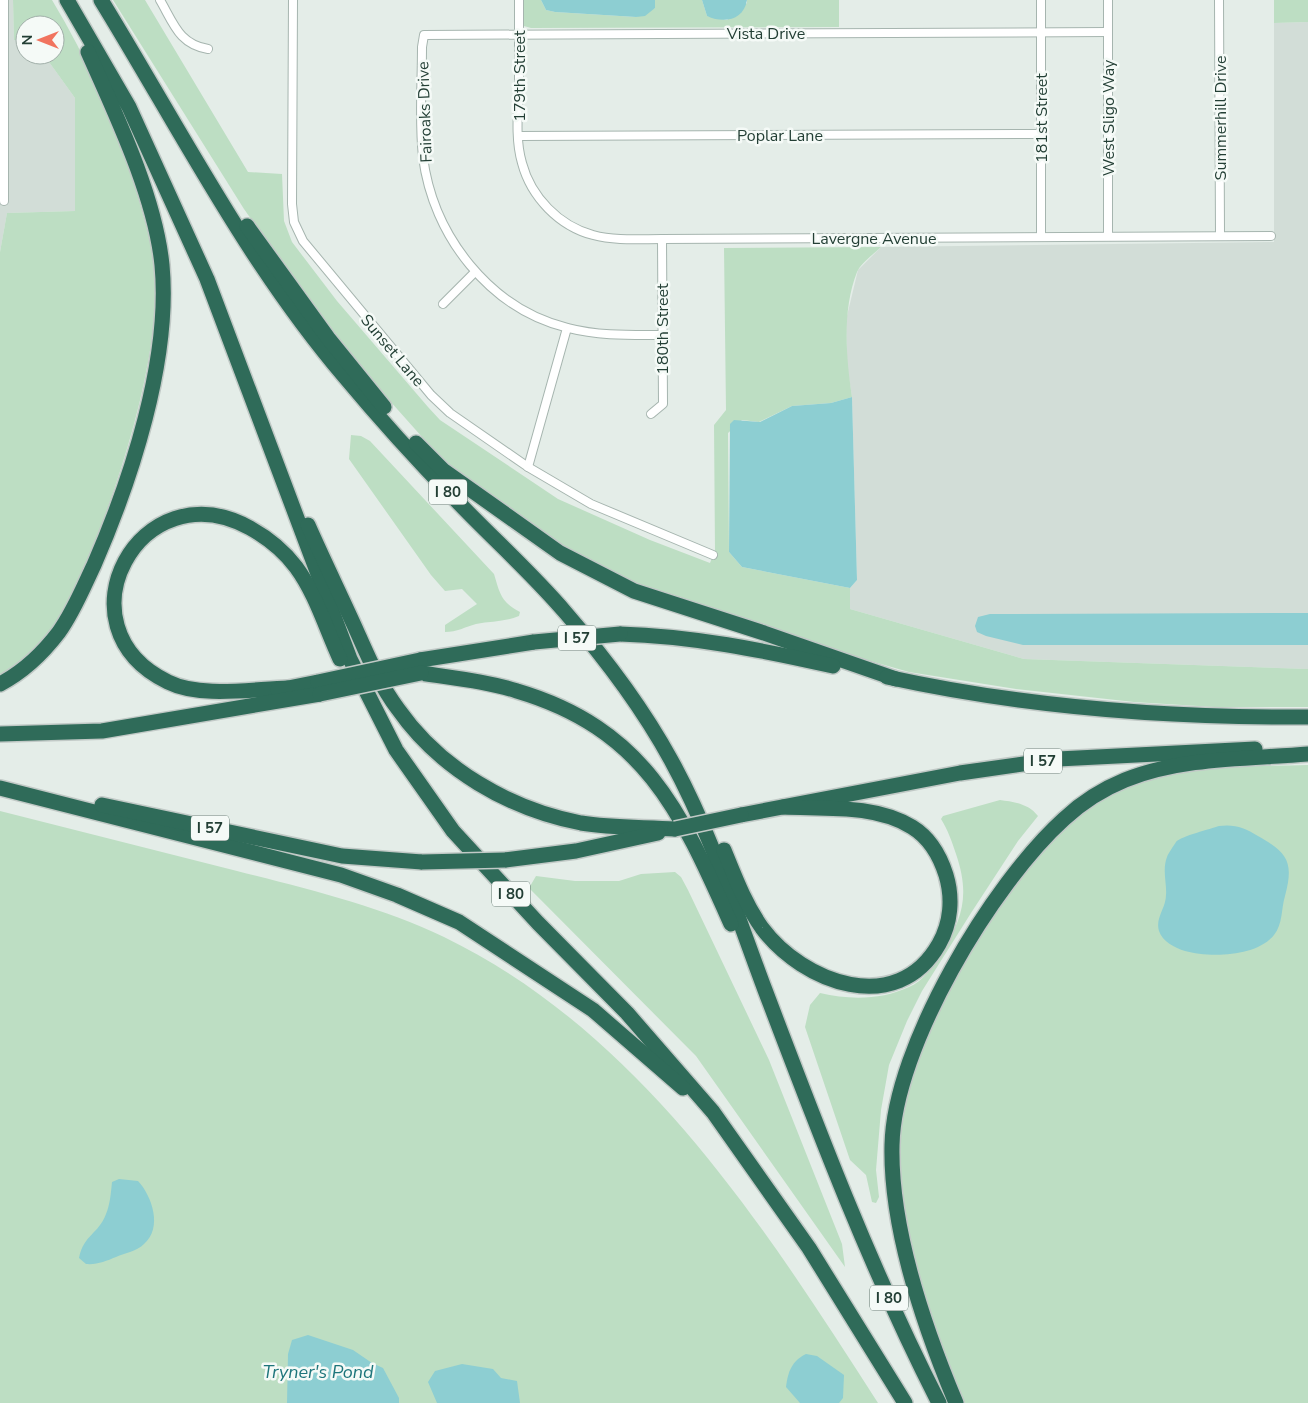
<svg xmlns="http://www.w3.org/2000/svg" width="1308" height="1403" font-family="'Nunito Sans',sans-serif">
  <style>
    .built { fill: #d2ddd7 }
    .green { fill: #bddec3 }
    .water { fill: #8dced2 }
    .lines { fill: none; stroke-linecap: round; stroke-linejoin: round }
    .street-casing { stroke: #a6b5af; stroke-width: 10 }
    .highway-casing { stroke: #c1c9c6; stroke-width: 18 }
    .street { stroke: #fff; stroke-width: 8 }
    .highway { stroke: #2f6b59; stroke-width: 15 }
    .highway-bridge-casing { stroke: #c1c9c6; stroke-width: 18; stroke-linecap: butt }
    .highway-bridge { stroke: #2f6b59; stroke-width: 15 }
    .labels { text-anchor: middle; stroke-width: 5; stroke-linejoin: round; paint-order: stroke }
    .shield { fill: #f5faf7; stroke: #62776f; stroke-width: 1 }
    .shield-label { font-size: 15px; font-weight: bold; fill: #233f35 }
    .street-label { font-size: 16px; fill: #233f35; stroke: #f5faf7 }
    .water-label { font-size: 18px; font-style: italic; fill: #1d757b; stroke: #f5faf7 }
  </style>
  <rect width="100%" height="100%" fill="#e4ede8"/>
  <g class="built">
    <polygon points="0,0 13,0 14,40 25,40 25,55 44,55 75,98 75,211 7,213 0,252"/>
    <polygon points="1308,22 1308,669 1024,659 850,609 850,588 857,580 852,397 847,365 846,320 858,270 881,247 1274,242 1274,23"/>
  </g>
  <g class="green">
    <path d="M13 0H52C88 59 115 124 136 190 144 218 153 245 156 274 159 295 155 318 152 338 142 407 121 473 97 538 88 562 79 589 66 611 50 637 26 661 0 677V252L7 213 75 211V98L44 55H55V25H25V40H14Z"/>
    <path d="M113 0H145L248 172 282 174 284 221 292 242 337 301 428 407 440 420 558 499 650 540 710 563 715 550 714 425 726 410 724 248 881 247C874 254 861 263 857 272 842 310 846 357 852 397L831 403 792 406 759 422 742 420 728 433 729 552 742 567 850 588V609L1024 659 1308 669V707H1214L1134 702 1016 689 909 672 779 635 597 570 464 479 431 447 373 382 320 316 244 209Z"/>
    <polygon points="523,0 541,0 546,10 555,12 636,17 655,8 655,0 702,0 707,16 727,20 747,3 747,0 839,0 839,27 531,28 524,26"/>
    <polygon points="1274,0 1308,0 1308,22 1274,23"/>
    <path d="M351 435 361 436 370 441 494 574C500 594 501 602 520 612L519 616C505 622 491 621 476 624 465 627 457 632 445 632V625L477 604 462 589 445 591 431 575 349 459Z"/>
    <path d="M1308 765V1403H961C936 1343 918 1283 906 1219 900 1190 894 1160 898 1130 907 1058 955 970 996 911 1027 865 1063 815 1114 791 1175 763 1243 767 1308 765Z"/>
    <path d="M1000 800C1015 802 1029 804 1038 816L1018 841 971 913 922 991 907 1021 889 1065 881 1110 876 1170 879 1197 876 1203 872 1202 866 1175 850 1160 805 1027 810 1005 820 993C850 1000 881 1000 909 987 923 981 933 967 941 954 963 918 970 895 956 854 952 842 948 830 941 819L943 816Z"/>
    <path d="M0 811C79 831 158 851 237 871 307 889 379 906 444 937 641 1033 763 1224 878 1403H0Z"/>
    <polygon points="675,872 681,877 688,890 769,1060 842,1244 845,1267 696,1056 529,888 536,876 575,881 619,881 641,874"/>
  </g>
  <g class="water">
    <polygon points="541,0 655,0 655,8 645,16 636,17 555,12 546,10"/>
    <path d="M702 0H747C744 20 724 24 707 16Z"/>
    <polygon points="852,397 857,580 850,588 742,567 729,552 730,424 734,420 760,422 792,406 831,403"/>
    <polygon points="1308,613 1308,645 1023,645 986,636 977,632 975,626 978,617 990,614"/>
    <path d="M1219 826C1235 824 1245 828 1258 836 1288 853 1294 862 1285 896 1281 909 1283 924 1274 935 1257 957 1209 958 1185 951 1175 948 1162 941 1159 931 1155 918 1166 908 1166 895 1167 883 1162 870 1167 857 1168 854 1174 845 1176 842 1181 836 1211 829 1219 826Z"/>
    <path d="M119 1179 138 1181C152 1196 163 1228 144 1244 137 1251 125 1253 116 1257 106 1261 97 1265 86 1264L79 1258C84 1234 98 1235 106 1214 110 1205 111 1192 112 1182Z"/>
    <polygon points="308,1335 353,1350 372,1363 383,1368 399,1398 399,1403 287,1403 288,1354 292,1340"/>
    <path d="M806 1354 817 1356 844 1375 843 1398 839 1403H800L786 1387C788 1371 792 1361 806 1354Z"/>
    <polygon points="462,1364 493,1369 501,1378 517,1381 520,1403 437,1403 428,1382 435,1371"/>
  </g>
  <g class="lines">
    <g class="street-casing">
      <g id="street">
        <polyline points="4,0 4,201"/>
        <path d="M160 0C174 24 179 44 208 49"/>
        <polyline points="293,0 292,204 294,222 303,241 431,395 450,413 528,467 591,504 713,555"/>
        <path d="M519 0C519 29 519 58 519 87 518 112 515 139 522 163 531 197 559 226 593 235 615 241 639 239 662 239L1271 236"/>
        <polyline points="1041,0 1041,236"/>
        <polyline points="1108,0 1108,236"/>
        <polyline points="1219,0 1220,236"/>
        <polyline points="518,136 1041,134"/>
        <polyline points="443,304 475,272"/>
        <path d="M662 335C630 335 599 336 568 328 490 309 433 236 423 157 419 121 422 84 422 47L424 35 1108 32"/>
        <polyline points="651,414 663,404 662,239"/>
        <polyline points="528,467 567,328"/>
      </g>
    </g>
    <g class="highway-casing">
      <g id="highway">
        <polyline points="67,0 129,107 207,279 350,659 396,750 453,831 538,923 627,1013 713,1112 809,1248 905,1403"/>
        <path d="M101 0C179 127 247 262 344 376 379 418 417 460 455 499 491 537 531 572 565 612 605 658 642 707 671 760 711 833 736 913 765 990 818 1130 871 1270 939 1403"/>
        <polyline points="247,226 328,338 384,407"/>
        <polyline points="416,443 443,470 560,553 634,591 764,633 896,679"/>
        <path d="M308 525C323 559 339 592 354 625 367 654 379 684 398 709 440 769 509 809 581 823 611 828 644 827 675 829"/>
        <path d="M620 634C692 636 762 650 833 666"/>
        <polyline points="420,660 534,642"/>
        <path d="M421 673C453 678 486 681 517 691 645 729 681 812 731 924"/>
        <path d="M887 677C1024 707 1168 718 1308 717"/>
        <path d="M0 684C23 672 43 653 59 632 74 611 83 588 94 565 131 480 171 359 162 265 155 196 116 115 88 52"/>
        <path d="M288 688C252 689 200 698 168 682 54 627 140 467 250 528 268 538 284 551 296 567 316 594 326 629 340 659"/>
        <polyline points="278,690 318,682"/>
        <polyline points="0,734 102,731 320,694"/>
        <polyline points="0,788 341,875 397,895 459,922 593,1010 683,1088"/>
        <polyline points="102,805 342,856 422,862"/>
        <polyline points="741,815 960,773 1058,759 1255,749"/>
        <path d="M724 850C735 877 745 904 762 928 803 983 897 1018 939 944 951 923 953 898 946 875 940 856 930 838 912 827 875 804 824 809 783 807"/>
        <polyline points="505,860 576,851 658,833"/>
        <path d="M956 1403C925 1329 890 1227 892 1145 894 1047 992 884 1064 819 1081 803 1103 789 1125 780 1182 757 1248 759 1308 754"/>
      </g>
    </g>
    <use href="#street" class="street"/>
    <use href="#highway" class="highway"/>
    <g class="highway-bridge-casing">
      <g id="highway-bridge">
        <polyline points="534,642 620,634"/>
        <polyline points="318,682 420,660"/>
        <polyline points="320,694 421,673"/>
        <polyline points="675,829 741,815"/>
        <polyline points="422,862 505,860"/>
      </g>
    </g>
    <use href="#highway-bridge" class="highway-bridge"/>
  </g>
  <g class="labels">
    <g class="shield">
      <rect x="429" y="479.5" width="38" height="25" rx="4"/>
      <rect x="558" y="625.5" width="38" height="25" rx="4"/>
      <rect x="1024" y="748.5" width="38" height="25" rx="4"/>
      <rect x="191" y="815.5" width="38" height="25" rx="4"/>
      <rect x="492" y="881.5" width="38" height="25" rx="4"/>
      <rect x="870" y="1285.5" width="38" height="25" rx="4"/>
    </g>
    <g class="shield-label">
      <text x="448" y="497">I 80</text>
      <text x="577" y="643">I 57</text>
      <text x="1043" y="766">I 57</text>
      <text x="210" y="833">I 57</text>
      <text x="511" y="899">I 80</text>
      <text x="889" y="1303">I 80</text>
    </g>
    <g class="street-label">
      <text x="766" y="39">Vista Drive</text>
      <text transform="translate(519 76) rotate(-90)" y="6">179th Street</text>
      <text transform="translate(424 112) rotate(-92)" y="6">Fairoaks Drive</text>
      <text transform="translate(1041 118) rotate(-90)" y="6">181st Street</text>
      <text transform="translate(1108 118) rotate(-90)" y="6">West Sligo Way</text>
      <text transform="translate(1220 118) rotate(-90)" y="6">Summerhill Drive</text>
      <text x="780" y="141">Poplar Lane</text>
      <text x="874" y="244">Lavergne Avenue</text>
      <text transform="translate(662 329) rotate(-90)" y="6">180th Street</text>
      <text transform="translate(393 350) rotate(50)" y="6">Sunset Lane</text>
    </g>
    <g class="water-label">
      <text x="318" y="1378">Tryner's Pond</text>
    </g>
  </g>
  <g transform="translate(40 40) rotate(270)"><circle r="24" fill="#f5faf7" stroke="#a1afa9"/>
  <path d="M0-4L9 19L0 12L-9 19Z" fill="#f1745f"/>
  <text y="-8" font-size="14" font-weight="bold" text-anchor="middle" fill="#233f35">N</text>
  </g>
</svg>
